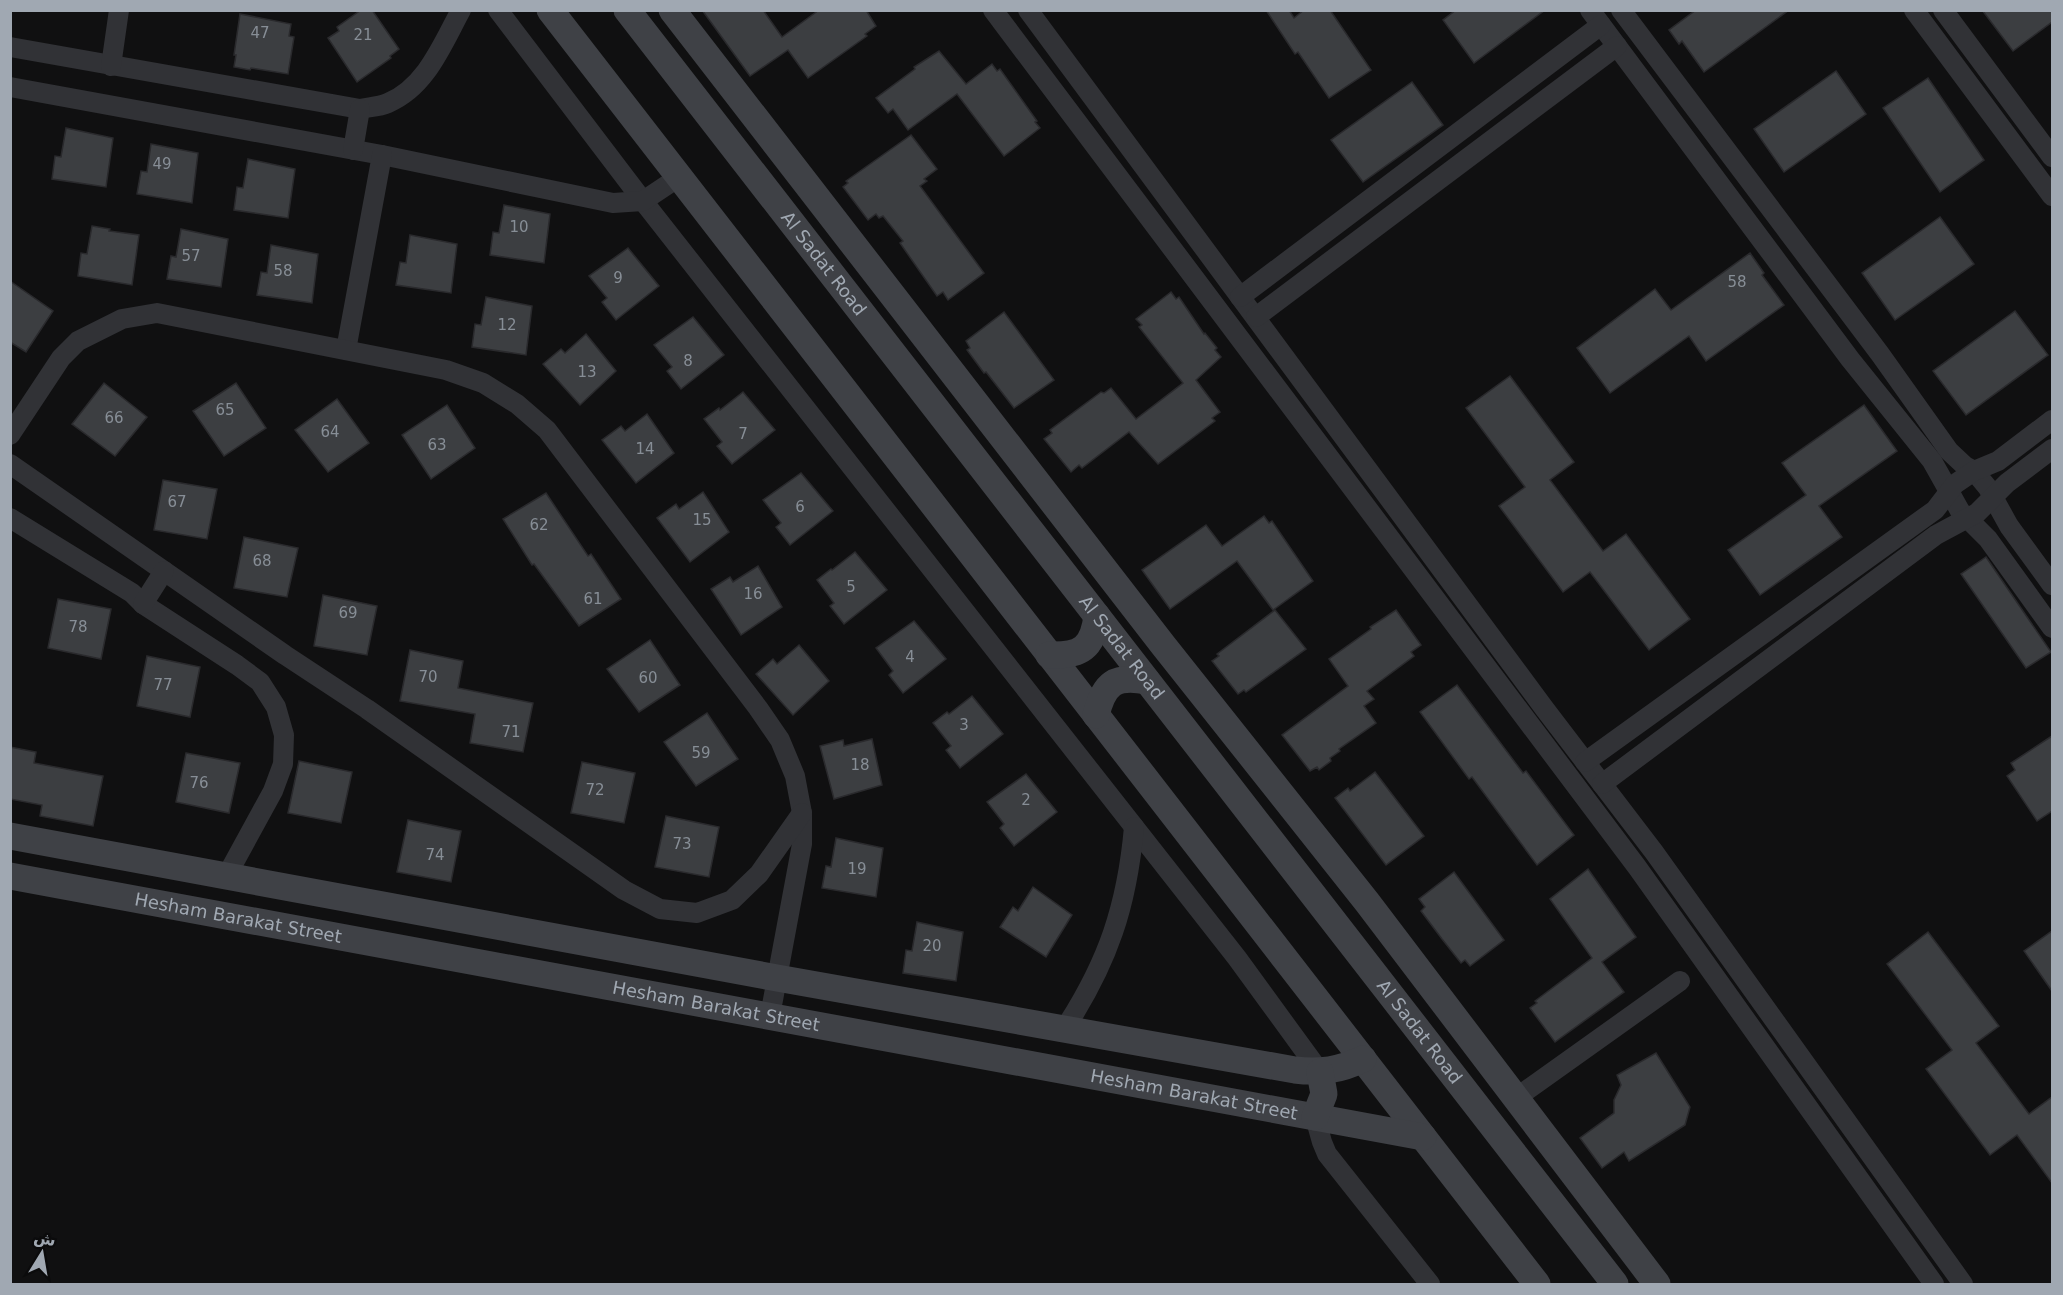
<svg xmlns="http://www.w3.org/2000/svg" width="2063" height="1295" font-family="'DejaVu Sans','Noto Naskh Arabic',sans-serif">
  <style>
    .building { fill: #3c3e41; stroke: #2a2a2d; stroke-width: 1.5 }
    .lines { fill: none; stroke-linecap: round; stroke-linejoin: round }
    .street { stroke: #313236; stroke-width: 20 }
    .secondary { stroke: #3f4146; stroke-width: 27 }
    .labels { text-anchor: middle; stroke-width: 6; stroke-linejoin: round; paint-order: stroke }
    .number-label { font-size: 15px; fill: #878e96 }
    .street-label { font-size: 18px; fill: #a0a8b2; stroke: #0b0b0c }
  </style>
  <rect width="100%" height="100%" fill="#101011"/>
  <g class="building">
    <polygon points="361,10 372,10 399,49 390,56 391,58 357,82 328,38 339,31 337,27"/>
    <polygon points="702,10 763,10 782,37 819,10 866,10 876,26 865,34 867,36 808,78 788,50 750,76"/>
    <polygon points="1266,10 1289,10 1294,18 1304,10 1330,10 1371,70 1329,98 1298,52 1295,54"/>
    <polygon points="1456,10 1545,10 1474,63 1443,20"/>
    <polygon points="1696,10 1789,10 1704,72 1682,41 1679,44 1669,30"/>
    <polygon points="1982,10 2052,10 2052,22 2013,51"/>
    <polygon points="240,14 291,24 289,36 294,37 288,74 251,68 250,70 234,67 236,55 234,55"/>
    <polygon points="939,51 966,84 992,64 997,71 1000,69 1037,121 1035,122 1040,128 1004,156 957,94 908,130 893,109 888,113 876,98 915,69 914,67"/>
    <polygon points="1836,71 1866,114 1784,172 1754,129"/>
    <polygon points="1928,78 1984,160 1940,192 1883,108"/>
    <polygon points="1412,82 1443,125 1363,182 1331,140"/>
    <polygon points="66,128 113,138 106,187 52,179 55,156 61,157"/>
    <polygon points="911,135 937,169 924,179 927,181 920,186 984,273 948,300 943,292 937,296 900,243 903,241 883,216 879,218 876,214 868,220 843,187 848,183 846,181"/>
    <polygon points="151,144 198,153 192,203 137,194 141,171 147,172"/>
    <polygon points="248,159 295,169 288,218 234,210 237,187 243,188"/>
    <polygon points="504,205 550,214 544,263 490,255 493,232 499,233"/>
    <polygon points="1940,217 1974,264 1895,320 1862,273"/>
    <polygon points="92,226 110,229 109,231 139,235 132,285 78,276 81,253 87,254"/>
    <polygon points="181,229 228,239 221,287 167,279 171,256 176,257"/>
    <polygon points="410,235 457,244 451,293 396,285 400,262 406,263"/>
    <polygon points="271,245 318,254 312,303 257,295 261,272 267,273"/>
    <polygon points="628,248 659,286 616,320 602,302 607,298 589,276"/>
    <polygon points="1750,253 1764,273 1762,275 1784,305 1706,361 1689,336 1610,393 1577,348 1655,289 1671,310"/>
    <polygon points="10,281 53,311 26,352 10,342"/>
    <polygon points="1171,292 1176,299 1179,297 1204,334 1205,333 1217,348 1215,350 1221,357 1196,380 1220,412 1212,418 1215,421 1158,464 1129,432 1082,468 1079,465 1071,472 1044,439 1052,433 1050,430 1101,392 1104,393 1111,388 1136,419 1183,383 1139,327 1142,325 1136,319"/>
    <polygon points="486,297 532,306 526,355 472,347 475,324 481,325"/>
    <polygon points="2015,311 2048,355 1966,415 1933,371"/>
    <polygon points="1004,312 1054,380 1014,408 986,372 984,373 967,350 970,348 966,341"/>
    <polygon points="693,317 724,355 681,389 667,371 672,367 654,345"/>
    <polygon points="586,334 616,371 580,405 543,364 561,349 565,353"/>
    <polygon points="1510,376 1574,462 1550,480 1603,551 1626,534 1690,619 1649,650 1590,572 1563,592 1499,506 1525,487 1466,408"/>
    <polygon points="104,383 147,417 115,456 72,424"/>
    <polygon points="236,383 266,428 224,456 193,411"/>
    <polygon points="743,392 775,430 732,464 717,446 722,442 704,419 719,408 720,410"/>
    <polygon points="337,399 369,443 328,472 295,430"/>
    <polygon points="447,405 475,448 431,479 402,435"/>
    <polygon points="1864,405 1897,451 1819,506 1842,537 1760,595 1728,550 1806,495 1782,463"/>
    <polygon points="647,414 674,453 636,483 602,440 621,426 625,431"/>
    <polygon points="801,473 833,511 790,545 776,527 781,523 763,500"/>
    <polygon points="163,480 217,489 207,539 154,530"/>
    <polygon points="703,492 729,532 690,562 657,518 676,504 679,509"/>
    <polygon points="546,493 588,556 591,554 621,599 579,626 534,564 532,565 503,519"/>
    <polygon points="1264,516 1269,523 1272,521 1313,581 1273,610 1237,561 1170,609 1142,570 1206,525 1222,546"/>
    <polygon points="244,537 298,548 287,597 234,588"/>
    <polygon points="855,552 887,590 844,624 830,606 834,603 817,580 831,569 832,570"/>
    <polygon points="1986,557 2051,652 2026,668 1961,574"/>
    <polygon points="758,566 782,607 741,635 711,589 730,577 733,582"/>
    <polygon points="323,595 377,606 367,655 314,646"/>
    <polygon points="58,599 111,609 101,659 48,648"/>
    <polygon points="1275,610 1306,649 1246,692 1244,690 1238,694 1212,661 1219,656 1217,654"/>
    <polygon points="1396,610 1421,645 1411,652 1414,656 1367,691 1374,699 1364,706 1376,723 1339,749 1340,751 1330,758 1331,761 1319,770 1317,767 1310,771 1282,735 1348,686 1329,659 1371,629 1370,627"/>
    <polygon points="914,621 946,659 903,693 889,675 893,671 876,648"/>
    <polygon points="650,640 680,685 639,712 607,669"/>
    <polygon points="799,645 829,681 793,715 756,674 773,659 777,664"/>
    <polygon points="410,650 463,661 458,688 533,703 523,752 470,743 475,714 400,701"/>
    <polygon points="147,656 200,667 190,717 137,706"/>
    <polygon points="1457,685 1523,773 1526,771 1574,835 1537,865 1472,777 1469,779 1420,712"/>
    <polygon points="972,696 1003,734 960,768 946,750 951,746 933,723 947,712 949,714"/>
    <polygon points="707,713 738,759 696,786 664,742"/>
    <polygon points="2052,736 2052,811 2037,821 2007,776 2015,770 2011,763"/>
    <polygon points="872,739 882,785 834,799 820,746 843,740 844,746"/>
    <polygon points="10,747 36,752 34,763 103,776 93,826 40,816 42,805 10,799"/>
    <polygon points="186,753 240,763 229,813 176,802"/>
    <polygon points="299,761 352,772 341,823 288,813"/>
    <polygon points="582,762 635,773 624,823 571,813"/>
    <polygon points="1375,772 1424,836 1386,865 1335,798 1348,788 1350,791"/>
    <polygon points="1026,774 1057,812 1014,846 1000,828 1004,824 987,802"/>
    <polygon points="666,816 719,827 709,877 655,867"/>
    <polygon points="408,820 461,831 451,882 397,872"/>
    <polygon points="836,838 883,848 876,897 822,888 826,866 831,867"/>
    <polygon points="1588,869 1636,937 1602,962 1624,992 1555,1042 1530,1008 1537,1003 1535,1001 1592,958 1550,899"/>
    <polygon points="1454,872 1504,940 1470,966 1465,960 1461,963 1442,939 1421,911 1425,907 1419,899"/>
    <polygon points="1033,887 1072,915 1046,957 1000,927 1013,907 1018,911"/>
    <polygon points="917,922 963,932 956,981 903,973 906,950 912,951"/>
    <polygon points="2052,931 2052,991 2024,951"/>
    <polygon points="1928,932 1999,1026 1976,1043 2029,1114 2052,1097 2052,1183 2017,1135 1990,1155 1926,1069 1952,1050 1887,964"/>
    <polygon points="1656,1053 1690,1107 1685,1125 1629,1161 1624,1152 1602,1168 1580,1138 1614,1113 1614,1100 1621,1085 1617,1075"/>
  </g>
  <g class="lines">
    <g class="street">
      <polyline points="498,10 643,201 1237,958 1320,1072"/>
      <polyline points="993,10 1637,867 1934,1284"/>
      <polyline points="1028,10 1544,708 1654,852 1963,1284"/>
      <polyline points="1590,10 1850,359 1932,461 1960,511 1988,539 2052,628"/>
      <polyline points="1621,10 1880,354 1949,451 1965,466 1974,471 1988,488 2009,526 2052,585"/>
      <polyline points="1914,10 2052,196"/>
      <polyline points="1943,10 2052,157"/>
      <path d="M10 47 360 109C369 107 379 107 388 103 426 87 442 45 461 10"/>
      <polyline points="111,66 119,10"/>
      <polyline points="10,87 382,155 613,203 643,201 679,177"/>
      <polyline points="353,150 360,109"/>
      <polyline points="1240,297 1601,25"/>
      <polyline points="1256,317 1617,46"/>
      <polyline points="346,350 382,155"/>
      <polyline points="10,435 61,358 78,341 122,319 157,313 446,370 483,383 517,404 547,430 758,708 780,740 795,776 802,813 802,844 770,1016"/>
      <polyline points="10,464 285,655 367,709 624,890 660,909 697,913 732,900 759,874 802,813"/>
      <polyline points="10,518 132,593 143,604 237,665 260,682 276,707 284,735 283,764 273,791 226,877"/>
      <polyline points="143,604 164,571"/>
      <polyline points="1585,762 1935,510 1955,484 1974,471 1998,461 2052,420"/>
      <polyline points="1602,784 1936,535 1977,513 2007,483 2052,449"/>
      <path d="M1065 1028C1108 962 1127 906 1134 827"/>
      <polyline points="1516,1098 1680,981"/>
      <polyline points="1315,1117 1322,1142 1327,1154 1430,1284"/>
    </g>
    <g class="secondary">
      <polyline points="550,10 1537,1284"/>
      <path id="s1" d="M627 10 1615 1284"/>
      <polyline points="672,10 1163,645 1367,902 1657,1284"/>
      <path d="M1049 655C1081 656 1093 648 1097 616"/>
      <path d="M1096 715C1104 683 1115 675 1147 681"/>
      <path d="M10 836 777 978 1295 1070C1320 1073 1340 1070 1363 1059"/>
      <path id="s2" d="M10 876 1423 1137"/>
      <polyline points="1315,1117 1324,1094 1320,1072"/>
    </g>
  </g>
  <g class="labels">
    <g class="number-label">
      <text x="260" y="38">47</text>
      <text x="363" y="40">21</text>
      <text x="162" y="169">49</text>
      <text x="519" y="232">10</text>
      <text x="191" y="261">57</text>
      <text x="283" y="276">58</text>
      <text x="618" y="283">9</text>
      <text x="1737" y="287">58</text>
      <text x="507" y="330">12</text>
      <text x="688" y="366">8</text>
      <text x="587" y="377">13</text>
      <text x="225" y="415">65</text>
      <text x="114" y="423">66</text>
      <text x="330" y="437">64</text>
      <text x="743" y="439">7</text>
      <text x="437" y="450">63</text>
      <text x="645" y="454">14</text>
      <text x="177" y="507">67</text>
      <text x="800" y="512">6</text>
      <text x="702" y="525">15</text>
      <text x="539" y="530">62</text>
      <text x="262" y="566">68</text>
      <text x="851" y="592">5</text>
      <text x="753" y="599">16</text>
      <text x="593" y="604">61</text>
      <text x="348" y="618">69</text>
      <text x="78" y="632">78</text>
      <text x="910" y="662">4</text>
      <text x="428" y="682">70</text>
      <text x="648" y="683">60</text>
      <text x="163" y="690">77</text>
      <text x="964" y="730">3</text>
      <text x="511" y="737">71</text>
      <text x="701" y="758">59</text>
      <text x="860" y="770">18</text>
      <text x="199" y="788">76</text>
      <text x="595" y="795">72</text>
      <text x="1026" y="805">2</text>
      <text x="682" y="849">73</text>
      <text x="435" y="860">74</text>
      <text x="857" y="874">19</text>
      <text x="932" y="951">20</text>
    </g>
    <g class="street-label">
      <text dy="6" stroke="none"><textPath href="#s1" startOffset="321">Al Sadat Road</textPath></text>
      <text dy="6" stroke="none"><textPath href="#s1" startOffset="807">Al Sadat Road</textPath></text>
      <text dy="6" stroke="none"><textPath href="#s2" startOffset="232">Hesham Barakat Street</textPath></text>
      <text dy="6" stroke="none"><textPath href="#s2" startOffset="718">Hesham Barakat Street</textPath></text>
      <text dy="6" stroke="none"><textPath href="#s1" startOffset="1293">Al Sadat Road</textPath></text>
      <text dy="6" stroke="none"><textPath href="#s2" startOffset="1204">Hesham Barakat Street</textPath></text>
    </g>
  </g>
  <rect width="2063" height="1295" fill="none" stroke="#a0a8b2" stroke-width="24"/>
  <g transform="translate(42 1253) rotate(11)" stroke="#0b0b0c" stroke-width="4.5" paint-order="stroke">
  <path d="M0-4.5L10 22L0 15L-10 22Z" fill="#a0a8b2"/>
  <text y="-9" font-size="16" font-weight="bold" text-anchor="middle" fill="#a0a8b2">ش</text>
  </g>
</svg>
